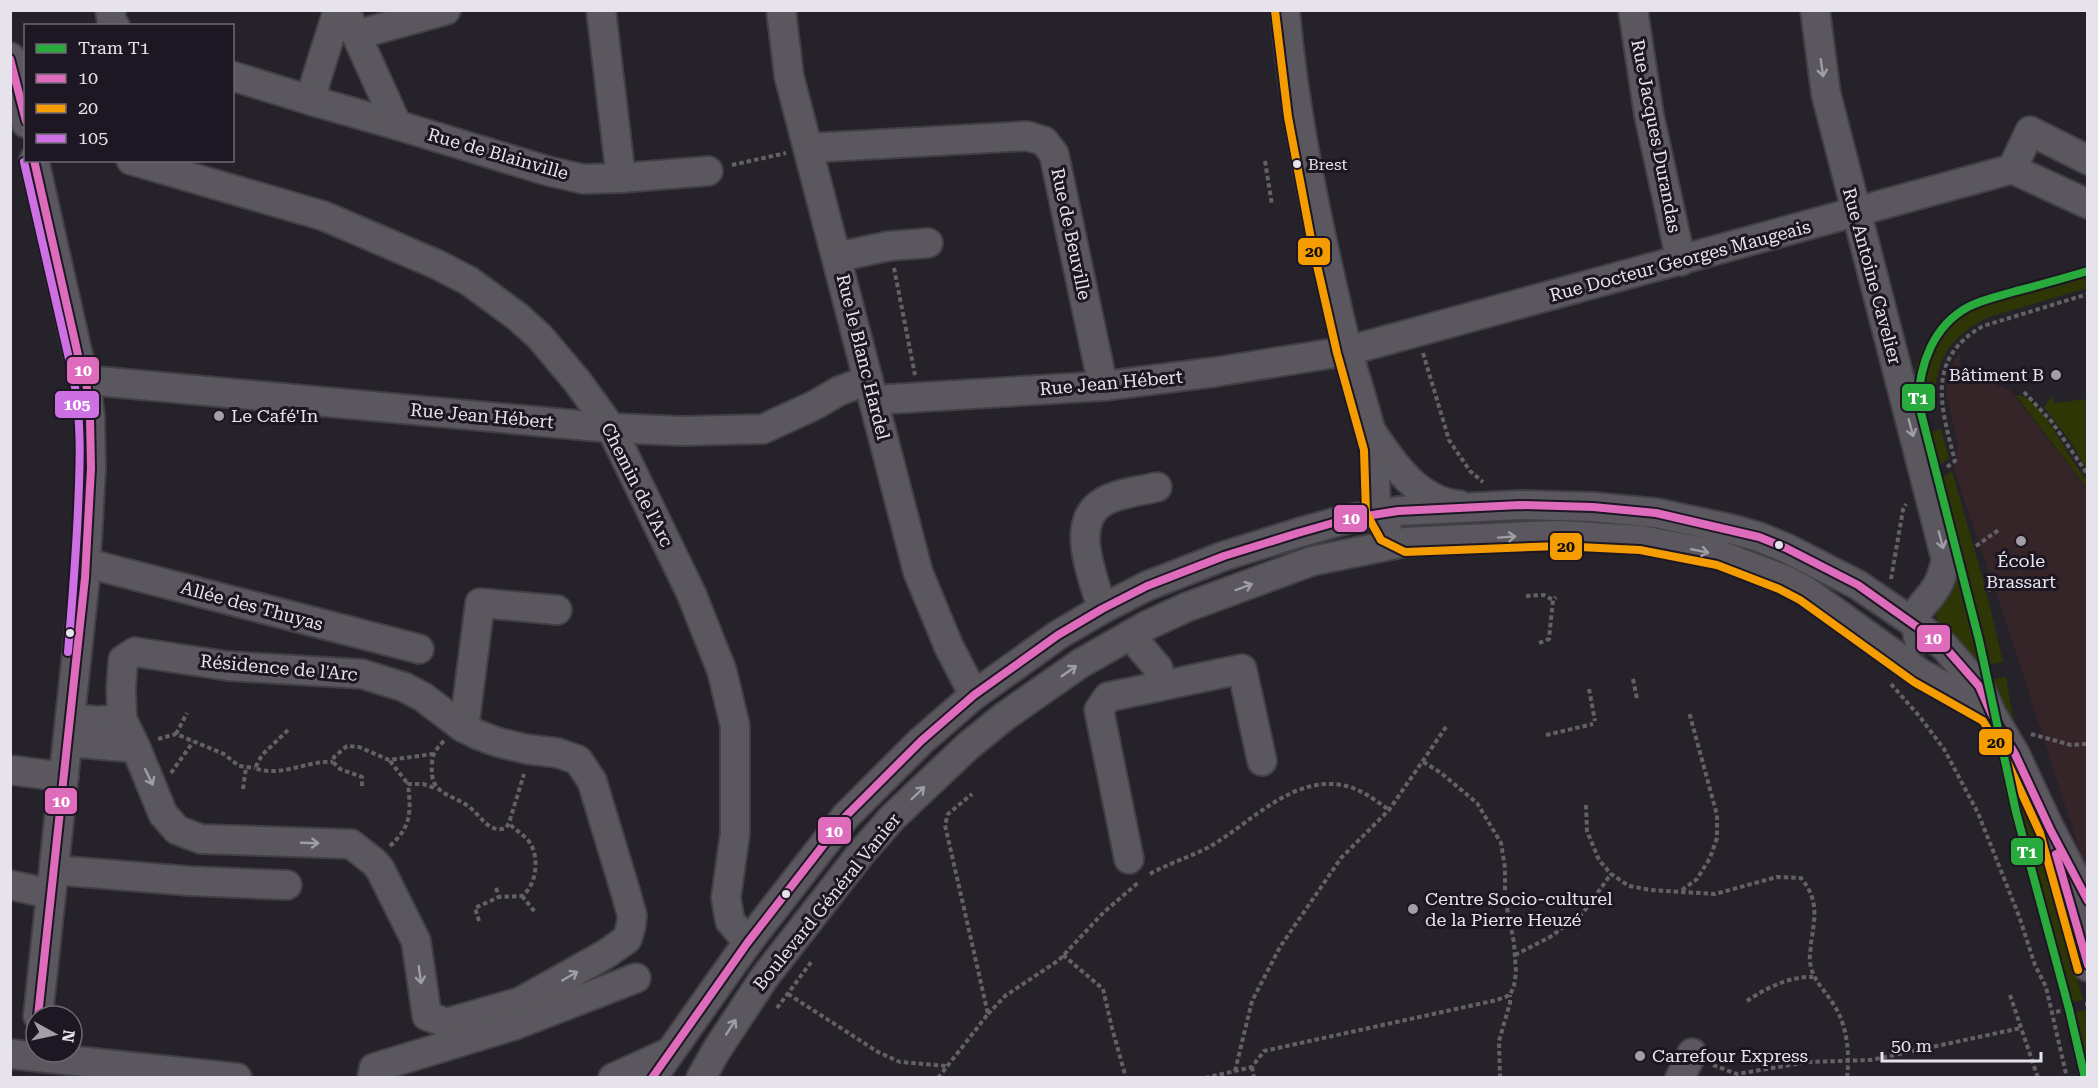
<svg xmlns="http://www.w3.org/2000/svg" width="2098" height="1088" font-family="'Roboto Serif',serif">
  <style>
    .commercial { fill: #352428 }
    .green { fill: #2e3606 }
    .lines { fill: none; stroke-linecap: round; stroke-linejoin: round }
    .minor-casing { stroke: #423f46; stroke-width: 32 }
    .path { stroke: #636166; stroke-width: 4; stroke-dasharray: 4.5 3; stroke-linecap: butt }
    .minor { stroke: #5a575e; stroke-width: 28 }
    .bus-1-casing { stroke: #1d1623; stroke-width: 12 }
    .bus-2-casing { stroke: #1d1623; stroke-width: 12 }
    .bus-3-casing { stroke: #1d1623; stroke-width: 12 }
    .bus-1 { stroke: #de6bbb; stroke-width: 8 }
    .bus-2 { stroke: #f59c00; stroke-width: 8 }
    .bus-3 { stroke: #cd70e3; stroke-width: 8 }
    .tram-1-casing { stroke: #1d1623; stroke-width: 12 }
    .tram-1 { stroke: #28aa3d; stroke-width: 8 }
    .oneway { stroke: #a09da5 }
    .bus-dot { fill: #e7e3ec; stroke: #1d1623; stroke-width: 2 }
    .poi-dot { fill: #a39fa8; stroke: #1d1623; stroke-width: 2 }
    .labels { text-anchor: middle; stroke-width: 6; stroke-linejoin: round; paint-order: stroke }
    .bus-label { font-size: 16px; fill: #e7e3ec; stroke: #1d1623; text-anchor: start }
    .street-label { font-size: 18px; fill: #e7e3ec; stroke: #1d1623 }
    .poi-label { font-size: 18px; fill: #e7e3ec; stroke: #1d1623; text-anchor: start }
    .line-badge { stroke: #1d1623; stroke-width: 2 }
    .badge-label { font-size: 16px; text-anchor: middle; font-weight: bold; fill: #fff }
    .pale-badge-label { font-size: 16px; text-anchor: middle; font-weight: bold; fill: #111 }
  </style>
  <rect width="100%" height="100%" fill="#26222a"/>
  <polygon class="commercial" points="1961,352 1959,367 1964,375 1969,380 1994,384 2010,390 2087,489 2087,873 2005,619 1955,473 1954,465 1958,446 1947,396 1947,382 1953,362"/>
  <g class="green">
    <path d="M2087 266V288L1989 317C1955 334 1939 352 1935 391L1911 389C1917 352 1935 316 1971 301 1985 294 2001 291 2016 287 2040 280 2064 273 2087 266Z"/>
    <path d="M2019 395C2046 403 2067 459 2087 480V488L2016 396Z"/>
    <polygon points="2052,396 2054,403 2087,399 2087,470 2070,441 2044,407"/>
    <polygon points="1941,429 1949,458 1930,472 1919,435"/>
    <polygon points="1952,471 1985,587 2003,662 1982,666 1942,627 1936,617 1941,595 1933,485"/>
    <polygon points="2006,677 2015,730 1985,681"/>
    <polygon points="1998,759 2034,822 2083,1000 2063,1004 2010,816"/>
    <polygon points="2085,1010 2088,1021 2087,1077 2079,1077 2065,1015"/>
  </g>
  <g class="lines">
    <g class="minor-casing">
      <g id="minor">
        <polyline points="110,10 112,23 115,26"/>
        <polyline points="338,10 315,83 313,101 397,125"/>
        <polyline points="345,10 397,125 548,171 583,179 621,178 708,171"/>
        <polyline points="601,10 621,178"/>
        <polyline points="781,10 789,76 918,572 949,647 974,695"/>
        <path d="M1285 10C1295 122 1319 232 1345 341 1354 376 1367 411 1374 446 1379 477 1368 503 1387 530"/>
        <polyline points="1633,10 1649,115 1681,261"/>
        <path d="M1815 10 1826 94 1946 559C1944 568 1942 578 1937 586 1922 611 1910 606 1919 640"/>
        <polyline points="356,35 446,10"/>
        <polyline points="10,57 26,123"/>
        <polyline points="232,76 313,101"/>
        <polyline points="809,148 1027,136 1044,141 1054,154 1103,386"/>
        <polyline points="34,160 78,355 86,380 90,418 91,468 85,578 38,1016"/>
        <polyline points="131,160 324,216 438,265 469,281 518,317 540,337 577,381 611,428 691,593 722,671 735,726 735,833 726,898 730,921 748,942"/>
        <polyline points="2012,169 2030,131 2088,160"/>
        <polyline points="837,257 889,246 928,243"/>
        <polyline points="86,380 611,428 682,431 763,429 815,405 839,391 868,380"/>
        <polyline points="873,400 1103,386 1215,372 1347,351 2012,169 2088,204"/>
        <path d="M1373 434C1393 464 1419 502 1459 505"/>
        <polyline points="86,563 419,649"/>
        <path d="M1102 609C1094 578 1068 523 1103 502 1118 493 1140 491 1157 487"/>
        <polyline points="1130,635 1158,668 1161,685"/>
        <polyline points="71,718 96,721 122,719"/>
        <polyline points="464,728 480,603 557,610"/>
        <polyline points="68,742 136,748 163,814 177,830 201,839 351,844 374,862 380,869 416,941 427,1016 447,1023 520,1002 606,954 627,939 631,926 632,915 625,890 592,781 578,760 558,753 526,749 497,742 476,734 461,726 423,697 404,687 362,674 228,666 135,652 123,660 121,688 122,719 136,748"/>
        <polyline points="10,770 64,777"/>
        <polyline points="1129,859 1099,710 1108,697 1242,669 1262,761"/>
        <polyline points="54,870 190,881 287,885"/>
        <polyline points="2063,880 2088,967"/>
        <polyline points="10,885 51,894"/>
        <polyline points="10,1054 237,1078"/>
        <polyline points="372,1078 374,1068 515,1025 636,978"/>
        <polyline points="613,1078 668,1053"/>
        <polyline points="652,1078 748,942 846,816 921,741 974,695 1058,635 1102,609 1147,586 1224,556 1298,533 1347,519 1398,511 1520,505 1593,507 1656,513 1731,529 1759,537 1786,548 1858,585 1914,623 1944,646 1979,686 1991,713 2015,754 2050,829 2088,902"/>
        <polyline points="701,1078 716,1051 764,978 862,852 893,817 968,746 1005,716 1081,663 1148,625 1187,607 1312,561 1406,542 1530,536 1559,535 1641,540 1720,555 1783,579 1806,591 1920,673 1991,713"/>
        <polyline points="1680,1078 1692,1053"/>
      </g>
    </g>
    <g class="path">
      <polyline points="1265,161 1272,205"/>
      <polyline points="732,165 786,153"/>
      <polyline points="894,268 915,375"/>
      <polyline points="1423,353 1449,440 1470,471 1483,482"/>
      <polyline points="2024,392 2052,422 2088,475"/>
      <path d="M1947 467 1955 461C1941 407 1925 359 1983 326L2088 294"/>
      <polyline points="1976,546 2000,529"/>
      <polyline points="1891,579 1903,510 1906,504"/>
      <polyline points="1988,590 2017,580"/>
      <polyline points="1526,596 1544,595 1553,600"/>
      <polyline points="1539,643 1549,639 1553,600 1556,597"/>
      <polyline points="1633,679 1637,699"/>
      <polyline points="1891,684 1920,717 1944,749 1978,813 2019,916 2035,965 2046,987 2067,1078"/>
      <polyline points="1589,689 1595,721"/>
      <path d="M288 730 262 755 255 768C281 778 307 760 333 762"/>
      <polyline points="176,734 187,713"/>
      <polyline points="2031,734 2071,745 2088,744"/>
      <polyline points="1546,735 1593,724"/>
      <polyline points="158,739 176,734 224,754 239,766 255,768"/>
      <path d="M444 741C436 749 432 754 432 765 429 794 449 793 468 806 481 815 488 834 506 828L509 823 524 774"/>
      <polyline points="390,761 408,784"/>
      <polyline points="171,773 193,742"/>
      <polyline points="362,786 362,777 340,769 333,762 334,757 347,746 359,747 389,760 433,754"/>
      <polyline points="243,789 246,768"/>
      <path d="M1586 805 1587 831 1599 860 1611 874 1629 886 1651 890 1715 894 1777 877 1801 878C1819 900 1815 917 1811 943 1811 949 1809 956 1810 962 1812 979 1823 988 1832 1002 1847 1023 1850 1052 1847 1078"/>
      <path d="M390 846C412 826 411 811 408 784H423L435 788"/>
      <path d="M1150 874C1169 863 1190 857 1209 847 1253 822 1297 769 1353 788 1366 793 1378 802 1389 810"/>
      <path d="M496 888 499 897 522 896C538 884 540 853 527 839 521 833 514 829 509 823"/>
      <polyline points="1682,890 1697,879 1710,858 1717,838 1717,815 1689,712"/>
      <polyline points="522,896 535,912"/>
      <polyline points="479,921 475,908 499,897"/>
      <polyline points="1063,955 1103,989 1112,1028 1126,1078"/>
      <polyline points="1515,955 1550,937 1583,913 1611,874"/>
      <polyline points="788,994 878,1052 900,1062 947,1066"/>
      <polyline points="2010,995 2038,1078"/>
      <path d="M1747 1001C1766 988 1790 976 1813 977"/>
      <polyline points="2085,1004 2088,1004"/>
      <polyline points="777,1008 812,961"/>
      <polyline points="2056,1012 2064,1010"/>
      <polyline points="988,1014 1005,996 1059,960 1104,912 1139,882"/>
      <polyline points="1713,1065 1737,1074 1808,1062 1871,1060 2021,1028"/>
      <polyline points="1252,1067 1254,1078"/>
      <polyline points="1235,1071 1252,1001 1280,947 1341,858 1389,810 1446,727"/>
      <polyline points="938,1078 988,1014 945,825 948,814 972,794"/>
      <polyline points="1205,1078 1252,1067 1264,1051 1497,1000 1510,995 1514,986 1516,972 1514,943 1505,898 1505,868 1501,843 1477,803 1441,773 1422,761"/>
      <polyline points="1500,1078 1499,1041 1510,1003 1510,995"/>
    </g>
    <use href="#minor" class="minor"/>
    <g class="bus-1-casing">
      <g id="bus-1">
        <polyline points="10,59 26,121"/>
        <polyline points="34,160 78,355 86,380 90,418 91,468 85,578 38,1016"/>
        <polyline points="2056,854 2088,965"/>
        <polyline points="652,1078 748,942 846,816 921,741 974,695 1058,635 1102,609 1147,586 1224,556 1298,533 1347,519 1398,511 1520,505 1593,507 1656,513 1759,537 1786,548 1858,585 1944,646 1979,686 1991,713 2015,754 2050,829 2088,901"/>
      </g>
    </g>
    <g class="bus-2-casing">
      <polyline id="bus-2" points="1275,11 1288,117 1311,239 1337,353 1364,450 1366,513 1381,540 1405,552 1559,546 1640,550 1717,565 1779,589 1800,600 1914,682 1983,721 2006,759 2040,833 2078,970"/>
    </g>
    <g class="bus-3-casing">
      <path id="bus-3" d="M24 162 73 376C82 420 80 464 78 509 76 557 72 604 68 652"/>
    </g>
    <use href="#bus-1" class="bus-1"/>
    <use href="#bus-2" class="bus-2"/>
    <use href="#bus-3" class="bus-3"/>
    <g class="tram-1-casing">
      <path id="tram-1" d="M2085 1078 2069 1009 2016 812 1979 640 1918 401C1920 364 1933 326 1968 307 1983 299 2000 296 2016 291 2040 285 2064 278 2088 271"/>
    </g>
    <use href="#tram-1" class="tram-1"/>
  </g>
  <defs><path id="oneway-shaft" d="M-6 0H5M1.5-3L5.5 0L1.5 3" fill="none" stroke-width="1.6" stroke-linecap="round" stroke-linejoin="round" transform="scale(1.5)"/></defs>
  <g class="oneway">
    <use href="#oneway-shaft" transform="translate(1822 68) rotate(82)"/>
    <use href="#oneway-shaft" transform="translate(1911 428) rotate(75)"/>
    <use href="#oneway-shaft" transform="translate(1507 537) rotate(-4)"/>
    <use href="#oneway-shaft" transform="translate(1941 540) rotate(75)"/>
    <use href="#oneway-shaft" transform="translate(1700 551) rotate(11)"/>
    <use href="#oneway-shaft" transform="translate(1244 587) rotate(-20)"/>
    <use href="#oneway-shaft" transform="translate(1069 671) rotate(-35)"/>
    <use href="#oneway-shaft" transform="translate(149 777) rotate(64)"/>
    <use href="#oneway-shaft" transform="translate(918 793) rotate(-44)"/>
    <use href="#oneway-shaft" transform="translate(310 843) rotate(2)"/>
    <use href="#oneway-shaft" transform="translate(420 975) rotate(82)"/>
    <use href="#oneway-shaft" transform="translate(570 976) rotate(-30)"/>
    <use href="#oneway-shaft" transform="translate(731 1027) rotate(-57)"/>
  </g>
  <g class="bus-dot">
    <circle cx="1297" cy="164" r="5"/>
    <circle cx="1779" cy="545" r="5"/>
    <circle cx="70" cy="633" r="5"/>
    <circle cx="786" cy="894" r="5"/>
  </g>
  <g class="poi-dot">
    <circle cx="2056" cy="375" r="6"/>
    <circle cx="219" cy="416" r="6"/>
    <circle cx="2021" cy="541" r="6"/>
    <circle cx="1413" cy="909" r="6"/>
    <circle cx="1640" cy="1056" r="6"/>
  </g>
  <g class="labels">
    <g class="bus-label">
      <text x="1308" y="170">Brest</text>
    </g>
    <g class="street-label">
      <text transform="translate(1656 136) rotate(79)" y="6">Rue Jacques Durandas</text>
      <text transform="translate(498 154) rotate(16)" y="6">Rue de Blainville</text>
      <text transform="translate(1071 234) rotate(78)" y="6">Rue de Beuville</text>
      <text transform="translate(1680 261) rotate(-15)" y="6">Rue Docteur Georges Maugeais</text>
      <text transform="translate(1872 276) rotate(75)" y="6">Rue Antoine Cavelier</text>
      <text transform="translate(863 357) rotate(76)" y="6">Rue le Blanc Hardel</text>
      <text transform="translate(1111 383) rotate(-5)" y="6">Rue Jean Hébert</text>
      <text transform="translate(482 416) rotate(5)" y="6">Rue Jean Hébert</text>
      <text transform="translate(637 485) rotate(63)" y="6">Chemin de l'Arc</text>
      <text transform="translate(252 606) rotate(15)" y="6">Allée des Thuyas</text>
      <text transform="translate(279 668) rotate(5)" y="6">Résidence de l'Arc</text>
      <text transform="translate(827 902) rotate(-51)" y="6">Boulevard Général Vanier</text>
    </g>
    <g class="poi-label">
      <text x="2044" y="381" text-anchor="end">Bâtiment B</text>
      <text x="231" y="422">Le Café'In</text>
      <text x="2021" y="567" text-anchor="middle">École<tspan x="2021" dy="21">Brassart</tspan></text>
      <text x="1425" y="905">Centre Socio-culturel<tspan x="1425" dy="21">de la Pierre Heuzé</tspan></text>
      <text x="1652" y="1062">Carrefour Express</text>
    </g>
  </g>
  <g class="line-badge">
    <rect x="1297" y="237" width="34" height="29" rx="6" fill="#f59c00"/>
    <rect x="66" y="356" width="34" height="29" rx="6" fill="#de6bbb"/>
    <rect x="1901" y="383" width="35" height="29" rx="6" fill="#28aa3d"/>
    <rect x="54" y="390" width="46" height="29" rx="6" fill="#cd70e3"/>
    <rect x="1333" y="504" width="35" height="29" rx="6" fill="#de6bbb"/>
    <rect x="1549" y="532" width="34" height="29" rx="6" fill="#f59c00"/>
    <rect x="1916" y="624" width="35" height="29" rx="6" fill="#de6bbb"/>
    <rect x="1978" y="728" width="35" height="28" rx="6" fill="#f59c00"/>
    <rect x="44" y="787" width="34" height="28" rx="6" fill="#de6bbb"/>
    <rect x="817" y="816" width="35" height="29" rx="6" fill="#de6bbb"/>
    <rect x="2010" y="837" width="34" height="29" rx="6" fill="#28aa3d"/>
  </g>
  <g class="badge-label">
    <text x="83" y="376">10</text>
    <text x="1918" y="404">T1</text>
    <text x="77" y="410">105</text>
    <text x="1351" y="524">10</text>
    <text x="1933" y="644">10</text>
    <text x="61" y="807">10</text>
    <text x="834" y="837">10</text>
    <text x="2027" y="858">T1</text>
  </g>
  <g class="pale-badge-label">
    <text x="1314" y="257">20</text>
    <text x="1566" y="552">20</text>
    <text x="1996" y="748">20</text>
  </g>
  <rect width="2098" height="1088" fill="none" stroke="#e7e3ec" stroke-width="24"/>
  <rect x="24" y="24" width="210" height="138" fill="#1d1623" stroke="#6e6873" stroke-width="1.5"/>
  <rect x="36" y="44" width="30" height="9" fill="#28aa3d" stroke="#6e6873" stroke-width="1.5"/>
  <text x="78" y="54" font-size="18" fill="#e7e3ec">Tram T1</text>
  <rect x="36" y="74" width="30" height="9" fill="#de6bbb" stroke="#6e6873" stroke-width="1.5"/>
  <text x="78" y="84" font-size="18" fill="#e7e3ec">10</text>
  <rect x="36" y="104" width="30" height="9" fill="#f59c00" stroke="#6e6873" stroke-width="1.5"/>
  <text x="78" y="114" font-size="18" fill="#e7e3ec">20</text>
  <rect x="36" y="134" width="30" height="9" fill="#cd70e3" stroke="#6e6873" stroke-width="1.5"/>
  <text x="78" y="144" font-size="18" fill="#e7e3ec">105</text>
  <g transform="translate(54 1034) rotate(98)"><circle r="28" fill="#1d1623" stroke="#6e6873" stroke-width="1.5"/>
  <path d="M0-4.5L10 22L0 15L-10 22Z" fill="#a39fa8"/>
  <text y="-9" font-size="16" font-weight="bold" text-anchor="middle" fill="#e7e3ec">N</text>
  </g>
  <path d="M1882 1052v9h159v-9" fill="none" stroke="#e7e3ec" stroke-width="3"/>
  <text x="1891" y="1052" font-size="18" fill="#e7e3ec" stroke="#1d1623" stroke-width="4.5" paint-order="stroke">50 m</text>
</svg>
